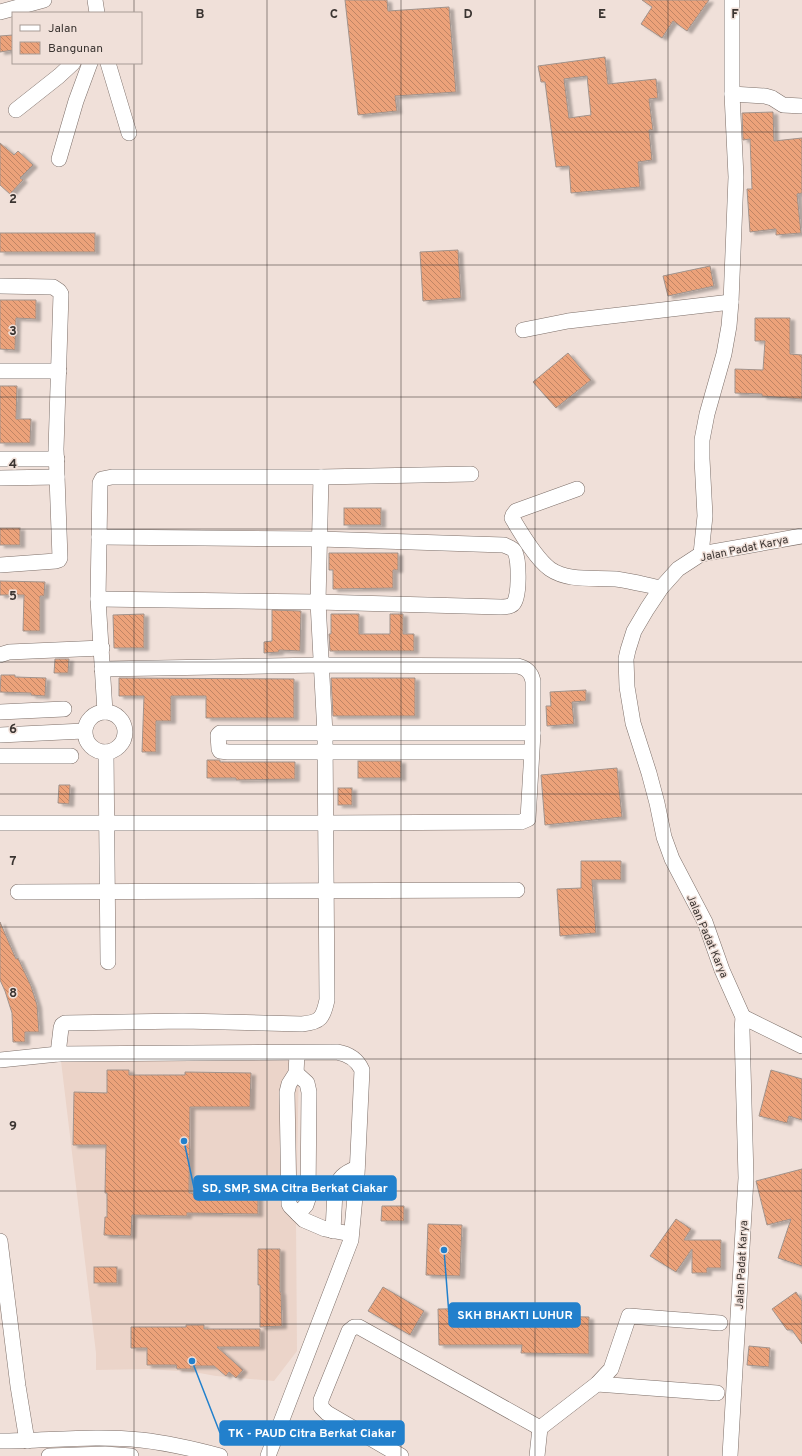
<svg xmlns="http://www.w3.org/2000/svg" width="802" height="1456" font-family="Overpass,sans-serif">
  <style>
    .built { fill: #ebd4c9 }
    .building { fill: url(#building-back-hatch); stroke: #a1938c; fill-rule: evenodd; filter: url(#shadow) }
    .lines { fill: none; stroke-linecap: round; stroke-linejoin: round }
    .minor-casing { stroke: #7d6f69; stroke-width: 16 }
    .minor { stroke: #fff; stroke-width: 15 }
    .grid { fill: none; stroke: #3a3431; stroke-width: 1; stroke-opacity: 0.55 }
    .labels { text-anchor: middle; stroke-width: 3; stroke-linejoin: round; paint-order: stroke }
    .street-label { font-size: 11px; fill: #3a3431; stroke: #f0e0d9 }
    .grid-label { font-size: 13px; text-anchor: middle; font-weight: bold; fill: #3a3431; stroke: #f0e0d9; stroke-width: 3; stroke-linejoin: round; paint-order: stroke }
    .leader { fill: none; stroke: #2280cc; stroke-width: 1.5 }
    .callout-dot { fill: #2280cc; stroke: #f0e0d9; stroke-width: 1.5 }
    .callout { fill: #2280cc; stroke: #2280cc; stroke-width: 1.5 }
    .callout-label { font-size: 12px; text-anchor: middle; font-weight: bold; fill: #fff }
  </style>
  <defs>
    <pattern id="building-back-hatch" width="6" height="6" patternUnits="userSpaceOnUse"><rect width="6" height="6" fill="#eca27a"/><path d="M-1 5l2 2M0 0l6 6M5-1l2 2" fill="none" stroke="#c08565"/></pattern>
    <filter id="shadow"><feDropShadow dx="4.5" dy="2.5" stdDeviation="1" flood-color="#0004"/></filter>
  </defs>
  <rect width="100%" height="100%" fill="#f0e0d9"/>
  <polygon class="built" points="61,1061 299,1061 296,1220 297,1351 274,1381 216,1376 194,1372 148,1369 96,1370 96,1353"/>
  <g class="building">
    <polygon points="345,0 387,0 388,11 449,7 456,92 395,96 397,111 358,115"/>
    <polygon points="642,0 709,0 687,31 673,21 662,38 641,24 652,7"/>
    <polygon points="13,35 13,50 0,52 0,36"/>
    <path d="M605 57 608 84 656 79 658 98 649 99 653 130H649L652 160 638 162 640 187 571 193 569 166 556 167 545 82H541L538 66ZM587 76 591 115 569 118 564 79Z"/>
    <polygon points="773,112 774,141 802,138 802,193 797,194 801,233 776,235 776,229 750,232 747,189 752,189 750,139 743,140 742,113"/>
    <polygon points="0,143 14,155 18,151 33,165 20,178 23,180 10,194 0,185"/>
    <rect x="0" y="233" width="95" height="19"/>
    <polygon points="458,250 461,298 423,301 420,252"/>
    <polygon points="710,266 714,286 668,296 663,276"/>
    <polygon points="0,300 36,300 36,319 16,318 15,350 0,349"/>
    <polygon points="755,318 790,318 790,354 802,355 802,399 762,396 762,394 735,393 735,369 763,370 765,341 755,341"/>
    <polygon points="568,353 591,380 556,408 533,382"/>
    <polygon points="0,386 17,386 16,419 31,419 30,443 0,443"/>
    <rect x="344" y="508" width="37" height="17"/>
    <rect x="0" y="528" width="20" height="17"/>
    <polygon points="329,553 398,553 398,570 393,570 393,588 333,589 333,570 329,570"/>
    <polygon points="0,581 45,582 44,596 40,596 40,631 23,631 24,595 0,595"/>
    <polygon points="272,610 301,611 300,651 279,650 279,652 264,653 264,642 272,641"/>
    <polygon points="144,614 144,648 114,648 113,615"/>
    <polygon points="331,614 359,614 359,634 390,634 390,614 403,614 403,634 414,634 414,651 330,651 329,634 331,634"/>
    <polygon points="55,659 69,659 68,673 54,673"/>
    <polygon points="1,675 15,675 15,677 46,678 45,696 31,695 31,693 0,692"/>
    <polygon points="119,678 294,679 294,718 206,718 206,696 171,696 171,721 156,721 156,752 142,752 144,696 119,696"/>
    <polygon points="331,678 415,678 415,716 333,716"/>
    <polygon points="586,690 586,701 572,702 574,724 547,726 546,706 551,706 550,692"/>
    <polygon points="207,760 220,760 220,762 295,762 295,779 236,780 236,778 207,778"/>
    <rect x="358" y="761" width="43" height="17"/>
    <polygon points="617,768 622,817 545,825 541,775"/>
    <polygon points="59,785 70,785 69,804 58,803"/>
    <rect x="338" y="788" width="14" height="17"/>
    <polygon points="581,861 621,861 621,880 592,880 596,933 560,936 557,889 581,888"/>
    <polygon points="0,922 16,959 18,958 31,986 37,1005 39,1032 25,1032 25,1042 13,1042 12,1013 5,991 0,980"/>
    <polygon points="107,1070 129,1070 129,1075 185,1075 185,1072 251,1073 250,1107 190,1107 189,1193 258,1195 258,1214 187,1213 187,1216 132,1215 131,1236 104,1235 105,1217 107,1217 107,1193 105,1193 106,1145 73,1145 74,1092 107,1093"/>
    <polygon points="771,1070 802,1079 802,1120 789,1116 787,1123 759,1116"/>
    <polygon points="802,1169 802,1266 778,1258 791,1219 767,1225 756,1181"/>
    <polygon points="382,1206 404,1206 404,1221 381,1221"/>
    <polygon points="676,1219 691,1229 684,1240 721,1240 721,1268 707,1268 707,1273 692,1273 692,1249 676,1272 650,1256"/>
    <polygon points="428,1224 462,1225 460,1276 426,1275"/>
    <polygon points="258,1249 280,1249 280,1292 281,1292 282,1326 260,1327 260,1285 258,1285"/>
    <rect x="94" y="1267" width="23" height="16"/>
    <polygon points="383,1287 424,1311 410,1335 368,1311"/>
    <polygon points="796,1292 802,1301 802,1344 792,1330 787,1330 772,1309"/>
    <polygon points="503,1308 503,1315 589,1317 589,1354 521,1353 522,1345 439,1345 438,1309"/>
    <polygon points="186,1325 204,1325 204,1329 260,1329 260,1347 217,1347 243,1370 236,1378 229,1372 226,1376 214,1366 191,1366 191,1369 177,1369 176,1365 147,1365 147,1348 131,1348 131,1327 186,1327"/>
    <polygon points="749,1346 770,1348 769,1367 747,1365"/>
  </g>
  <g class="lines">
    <g class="minor-casing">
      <g id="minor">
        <polyline points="95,0 97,13"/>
        <polyline points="0,12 44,0"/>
        <polyline points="108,63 129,133"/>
        <polyline points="732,94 765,96 772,98 783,105 802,106"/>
        <polyline points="16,110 59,76 73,63"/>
        <polyline points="59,159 76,101 90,63"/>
        <polyline points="0,286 53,287 59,291 61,294 56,449 60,558 59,560 56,561 0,565"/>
        <polyline points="523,330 568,321 731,302"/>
        <polyline points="0,371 59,371"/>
        <polyline points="0,459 57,459"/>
        <polyline points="0,478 57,477"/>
        <path d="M577 489 516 511 513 515 512 518C521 533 536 559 550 569 569 582 595 577 616 579 631 581 646 585 661 588"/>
        <polyline points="701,554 705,516 702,459 702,440 707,414 724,354 729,326 731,302 736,177 732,94 732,0"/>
        <path d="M98 599 318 602 501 607C505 607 510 607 513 604 520 598 519 560 515 552 513 548 508 547 504 545L320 539 99 537"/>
        <polyline points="0,655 9,652 102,648"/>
        <circle cx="105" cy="732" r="20"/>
        <polyline points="0,712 64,709"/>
        <polyline points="105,712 98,599 100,483 102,479 112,477 321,477 471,474"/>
        <polyline points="0,735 84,731"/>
        <polyline points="106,752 108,962"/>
        <polyline points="531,752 228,752 220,751 219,749 218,735 220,733 533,733"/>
        <polyline points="0,756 71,756"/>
        <path d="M0 823H326L521 822 528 819 533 733V681C531 672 527 668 518 666L321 665 102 669"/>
        <polyline points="18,892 517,890"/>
        <polyline points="743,1017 802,1046"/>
        <path d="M58 1054 61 1028 62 1025 65 1023 183 1021 302 1024C321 1022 323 1018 327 1000L325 734 318 602 321 477"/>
        <polyline points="297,1054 296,1073 289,1084 287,1092 289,1204 290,1206 304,1220 325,1229 351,1234"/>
        <path d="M0 1060 58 1054 337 1052C349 1054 357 1059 362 1070L357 1175 351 1240 268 1456"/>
        <polyline points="296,1073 307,1083 309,1092 308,1199 306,1205 298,1214"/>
        <path d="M333 1231 335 1191C338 1178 344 1173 357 1168"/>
        <polyline points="0,1241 18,1386 27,1441"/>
        <polyline points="597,1384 717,1393"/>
        <path d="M0 1441C47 1441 94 1435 141 1440 168 1443 194 1449 220 1456"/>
        <polyline points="49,1456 105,1454 131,1456"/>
        <polyline points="401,1456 327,1413 321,1407 321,1400 349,1331 354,1327 359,1327 540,1428"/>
        <polyline points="537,1456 540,1428 597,1384 611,1369 629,1316 720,1323"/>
        <polyline points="730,1456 746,1178 742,1030 743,1017 722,970 705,922 672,859 664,837 657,803 649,773 633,723 627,687 626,659 628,650 634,631 647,609 661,588 678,569 701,554 802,536"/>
      </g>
    </g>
    <use href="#minor" class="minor"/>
  </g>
  <path class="grid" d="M134 0V13M267 0V1456M401 0V1456M535 0V1456M668 0V1456M134 63V1456M0 132H802M0 265H802M0 397H802M0 529H802M0 662H802M0 794H802M0 927H802M0 1059H802M0 1191H802M0 1324H802"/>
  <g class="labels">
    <g class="street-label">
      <text transform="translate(744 548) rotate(-12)" y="4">Jalan Padat Karya</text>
      <text transform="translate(708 936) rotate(67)" y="4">Jalan Padat Karya</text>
      <text transform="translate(741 1265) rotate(-87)" y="4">Jalan Padat Karya</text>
    </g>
  </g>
  <g class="grid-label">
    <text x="200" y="18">B</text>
    <text x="334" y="18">C</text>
    <text x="468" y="18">D</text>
    <text x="602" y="18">E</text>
    <text x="735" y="18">F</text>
    <text x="13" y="203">2</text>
    <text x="13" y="335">3</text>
    <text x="13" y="468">4</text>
    <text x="13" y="600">5</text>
    <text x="13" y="733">6</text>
    <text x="13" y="865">7</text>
    <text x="13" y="997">8</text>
    <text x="13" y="1130">9</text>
  </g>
  <path class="leader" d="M184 1141L194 1188M444 1250L449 1315M192 1361L220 1433"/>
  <g class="callout-dot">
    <circle cx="184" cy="1141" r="4"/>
    <circle cx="444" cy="1250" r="4"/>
    <circle cx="192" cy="1361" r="4"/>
  </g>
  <g class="callout">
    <rect x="194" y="1176" width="202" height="24" rx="4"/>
    <rect x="449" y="1303" width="131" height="24" rx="4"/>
    <rect x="220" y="1421" width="184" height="24" rx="4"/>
  </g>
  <g class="callout-label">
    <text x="295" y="1192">SD, SMP, SMA Citra Berkat Ciakar</text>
    <text x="515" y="1319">SKH BHAKTI LUHUR</text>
    <text x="312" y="1437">TK - PAUD Citra Berkat Ciakar</text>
  </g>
  <rect x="12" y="12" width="130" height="52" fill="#f0e0d9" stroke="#a79b96"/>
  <rect x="20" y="25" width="20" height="6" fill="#ffffff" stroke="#a79b96"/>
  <text x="48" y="32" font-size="12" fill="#3a3431">Jalan</text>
  <rect x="20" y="42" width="20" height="12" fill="url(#building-back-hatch)" stroke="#a79b96"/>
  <text x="48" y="52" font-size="12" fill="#3a3431">Bangunan</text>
</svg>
